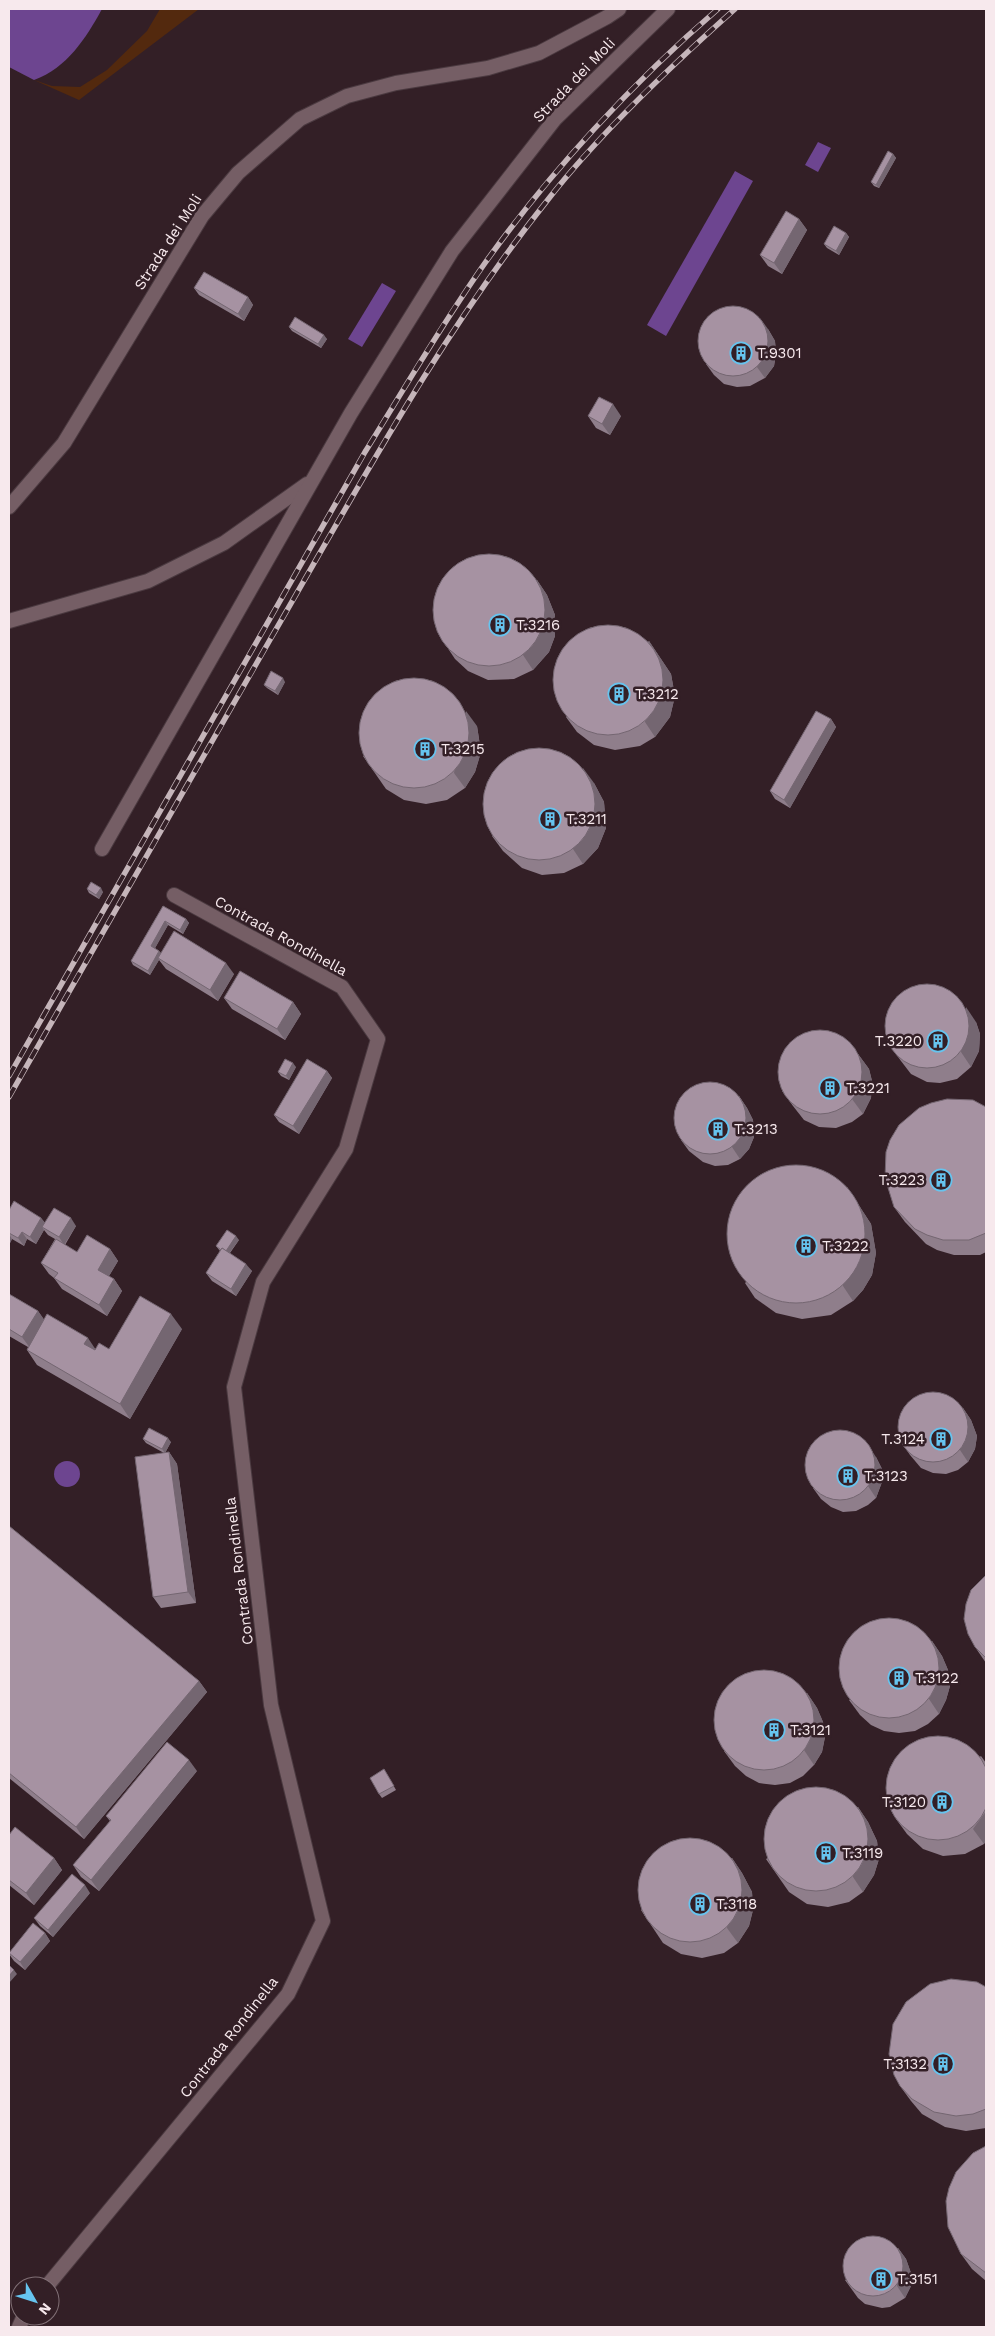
<svg xmlns="http://www.w3.org/2000/svg" width="995" height="2336" font-family="'Work Sans',sans-serif">
  <style>
    .green { fill: #53290e }
    .water { fill: #6d4590 }
    .lines { fill: none; stroke-linecap: round; stroke-linejoin: round }
    .minor-casing { stroke: #4b3a40; stroke-width: 16 }
    .minor { stroke: #755e65; stroke-width: 14 }
    .rail-casing { stroke: #c5b5ba; stroke-width: 5.5 }
    .rail { stroke: #331f26; stroke-width: 4; stroke-dasharray: 11; stroke-linecap: butt }
    .wall { fill: #8f7e8b }
    .shaded-wall { fill: #746671 }
    .building { fill: #a692a2; stroke: #746671 }
    .labels { text-anchor: middle; stroke-width: 5; stroke-linejoin: round; paint-order: stroke }
    .street-label { font-size: 15px; fill: #f7e9ed; stroke: #331f26 }
    .poi-label { font-size: 15px; fill: #f7e9ed; stroke: #331f26; text-anchor: start }
  </style>
  <rect width="100%" height="100%" fill="#331f26"/>
  <polygon class="green" points="160,9 199,9 79,100 34,80 52,86 80,87 107,70 147,31"/>
  <g class="water">
    <path d="M9 9H102C86 38 67 68 34 80L9 67Z"/>
    <polygon points="818,142 831,148 818,172 805,165"/>
    <polygon points="735,171 753,181 666,336 647,325"/>
    <polygon points="382,283 396,291 362,347 348,339"/>
    <circle cx="67" cy="1474" r="13"/>
  </g>
  <g class="lines">
    <g class="minor-casing">
      <g id="minor">
        <polyline points="9,507 64,443 202,216 238,173 300,119 347,96 396,83 488,68 539,53 607,17 619,9"/>
        <polyline points="9,621 148,581 224,543 307,484"/>
        <polyline points="102,849 351,413 452,251 555,119 668,9"/>
        <polyline points="47,2286 288,1994 323,1921 271,1705 234,1387 263,1282 346,1149 378,1039 342,987 174,895"/>
        <polyline points="19,2327 24,2316"/>
      </g>
    </g>
    <use href="#minor" class="minor"/>
    <g class="rail-casing">
      <g id="rail">
        <path d="M9 1076 365 452C404 389 442 324 485 263 549 173 634 81 718 9"/>
        <path d="M9 1097C96 944 184 791 271 638 358 488 441 333 550 197 602 131 672 65 735 9"/>
      </g>
    </g>
    <use href="#rail" class="rail"/>
  </g>
  <g class="wall">
    <polygon points="893,154 896,158 879,188 874,186 871,182"/>
    <polygon points="799,219 807,230 782,274 768,266 760,255"/>
    <polygon points="846,233 849,237 839,255 827,248 824,244"/>
    <polygon points="194,288 248,297 253,305 244,321 199,295"/>
    <polygon points="289,327 327,339 321,348 292,331"/>
    <polygon points="768,329 775,341 776,354 774,366 765,378 750,386 737,387 724,384 714,375 706,364"/>
    <polygon points="588,416 621,416 610,435 596,428"/>
    <polygon points="537,580 547,595 555,615 555,636 549,652 533,670 514,679 488,680 468,671 455,659 445,644"/>
    <polygon points="649,641 671,674 675,696 670,717 655,737 640,746 615,750 594,745 577,732 566,717"/>
    <polygon points="285,682 278,695 267,688 264,685"/>
    <polygon points="831,719 836,727 790,808 775,799 770,791"/>
    <polygon points="477,726 481,752 475,772 465,788 447,800 426,804 404,800 386,789 363,756"/>
    <polygon points="594,783 604,802 606,828 598,848 583,864 564,873 542,875 522,868 503,851 492,836"/>
    <polygon points="87,889 103,892 99,899 89,893"/>
    <polygon points="163,906 186,919 189,923 183,934 168,925 155,948 159,951 161,953 234,974 218,1001 166,969 159,960 150,975 133,965 131,961"/>
    <polygon points="224,998 293,1002 301,1014 285,1040 232,1009"/>
    <polygon points="976,1022 980,1034 979,1051 971,1067 957,1079 940,1083 927,1082 911,1074 901,1061 890,1046"/>
    <polygon points="858,1054 869,1069 872,1081 871,1098 863,1114 852,1122 836,1128 819,1127 804,1120 793,1106 782,1091"/>
    <polygon points="296,1067 289,1080 281,1076 278,1072"/>
    <polygon points="327,1071 332,1078 299,1134 279,1122 274,1115"/>
    <polygon points="739,1096 747,1108 753,1120 754,1137 749,1149 740,1159 728,1165 715,1166 703,1162 689,1151 681,1140"/>
    <polygon points="986,1107 986,1252 980,1255 954,1255 937,1250 926,1244 905,1222 894,1207"/>
    <polygon points="847,1187 871,1224 876,1253 872,1275 863,1290 853,1301 831,1315 802,1319 776,1313 755,1298 745,1283"/>
    <polygon points="9,1210 41,1218 45,1223 76,1226 65,1245 77,1252 110,1249 118,1261 109,1276 114,1279 122,1291 107,1316 62,1289 54,1278 49,1274 41,1263 55,1239 48,1235 44,1230 36,1244 27,1239 24,1246 12,1239 9,1245"/>
    <polygon points="239,1240 230,1253 252,1271 236,1296 212,1281 206,1273 220,1251 216,1246"/>
    <polygon points="9,1294 38,1311 44,1320 96,1349 109,1349 182,1329 130,1419 37,1365 27,1350 28,1347 9,1336"/>
    <polygon points="963,1408 971,1420 977,1436 975,1449 968,1462 958,1470 946,1474 933,1473 921,1468 910,1455 902,1443"/>
    <polygon points="143,1439 171,1442 165,1453 169,1452 177,1464 196,1603 161,1608 153,1597 164,1453 146,1443"/>
    <polygon points="876,1457 882,1469 882,1482 876,1498 868,1505 856,1511 843,1512 831,1507 821,1499 813,1488"/>
    <polygon points="9,1526 199,1681 207,1692 84,1839 9,1778"/>
    <polygon points="986,1575 986,1663 975,1647"/>
    <polygon points="932,1641 942,1656 948,1670 950,1686 946,1700 939,1714 928,1724 915,1731 899,1733 884,1731 871,1725 860,1715 849,1700"/>
    <polygon points="807,1693 817,1708 823,1722 825,1737 822,1752 814,1765 803,1776 790,1783 775,1785 759,1783 746,1776 735,1766 724,1751"/>
    <polygon points="981,1756 986,1763 986,1840 984,1844 965,1854 943,1856 923,1849 907,1834 896,1819"/>
    <polygon points="384,1769 396,1790 382,1798 379,1794"/>
    <polygon points="197,1771 99,1891 81,1877 73,1865 110,1821 106,1816"/>
    <polygon points="858,1807 868,1822 877,1841 879,1859 874,1875 863,1892 849,1902 828,1907 807,1904 789,1892 766,1859"/>
    <polygon points="9,1835 54,1858 62,1870 34,1905 9,1885"/>
    <polygon points="732,1858 742,1873 752,1892 753,1910 749,1926 738,1943 724,1953 702,1958 681,1954 663,1943 641,1910"/>
    <polygon points="90,1893 53,1937 40,1926 34,1918"/>
    <polygon points="45,1933 50,1941 25,1970 14,1961 9,1954"/>
    <polygon points="986,1987 986,2128 966,2131 945,2127 922,2114 911,2101 900,2086"/>
    <polygon points="986,2146 986,2281 972,2269 961,2254"/>
    <polygon points="898,2248 906,2259 912,2276 912,2284 905,2298 890,2307 882,2308 865,2304 858,2298 845,2280"/>
  </g>
  <g class="shaded-wall">
    <polygon points="893,154 896,158 879,188 876,185"/>
    <polygon points="799,219 807,230 782,274 774,263"/>
    <polygon points="846,233 849,237 839,255 836,251"/>
    <polygon points="248,297 253,305 244,321 238,314"/>
    <polygon points="760,318 768,329 775,341 776,354 774,366 765,378 757,367"/>
    <polygon points="324,335 327,339 321,348 318,344"/>
    <polygon points="613,404 621,416 610,435 602,424"/>
    <polygon points="537,580 547,595 555,615 555,636 549,652 533,670 523,655"/>
    <polygon points="649,641 671,674 675,696 670,717 655,737 645,722"/>
    <polygon points="283,678 285,682 278,695 275,691"/>
    <polygon points="466,711 477,726 481,752 475,772 465,788 454,773"/>
    <polygon points="831,719 836,727 790,808 784,800"/>
    <polygon points="583,768 594,783 604,802 606,828 598,848 583,864 573,849"/>
    <polygon points="101,888 103,892 99,899 96,895"/>
    <polygon points="186,919 189,923 183,934 180,930"/>
    <polygon points="165,921 168,925 154,950 151,946"/>
    <polygon points="159,951 162,955 158,958 159,960 150,975 148,971"/>
    <polygon points="226,963 234,974 218,1001 210,990"/>
    <polygon points="293,1002 301,1014 285,1040 277,1029"/>
    <polygon points="966,1007 976,1022 980,1034 979,1051 971,1067 961,1052"/>
    <polygon points="858,1054 869,1069 872,1081 871,1098 863,1114 852,1099"/>
    <polygon points="293,1063 296,1067 289,1080 286,1076"/>
    <polygon points="327,1071 332,1078 299,1134 293,1126"/>
    <polygon points="739,1096 747,1108 753,1120 754,1137 749,1149 740,1159 732,1147"/>
    <polygon points="847,1187 871,1224 876,1253 872,1275 863,1290 853,1301 843,1286"/>
    <polygon points="41,1218 47,1225 42,1227 44,1230 36,1244 30,1237"/>
    <polygon points="71,1218 76,1226 64,1245 59,1237"/>
    <polygon points="22,1232 27,1239 24,1246 18,1238"/>
    <polygon points="9,1234 12,1239 9,1245"/>
    <polygon points="236,1236 239,1240 227,1256 225,1252"/>
    <polygon points="110,1249 118,1261 106,1281 98,1270"/>
    <polygon points="246,1264 252,1271 236,1296 231,1289"/>
    <polygon points="114,1279 122,1291 107,1316 99,1305"/>
    <polygon points="38,1311 46,1322 30,1348 22,1337"/>
    <polygon points="171,1314 182,1329 130,1419 120,1404"/>
    <polygon points="88,1338 98,1353 84,1344"/>
    <polygon points="963,1408 971,1420 977,1436 975,1449 968,1462 960,1450"/>
    <polygon points="168,1438 171,1442 165,1453 162,1449"/>
    <polygon points="868,1445 876,1457 882,1469 882,1482 876,1498 868,1486"/>
    <polygon points="169,1452 177,1464 196,1603 188,1592"/>
    <polygon points="932,1641 942,1656 948,1670 950,1686 946,1700 939,1714 929,1699"/>
    <polygon points="199,1681 207,1692 84,1839 76,1827"/>
    <polygon points="807,1693 817,1708 823,1722 825,1737 822,1752 814,1765 804,1750"/>
    <polygon points="189,1760 197,1771 99,1891 91,1880"/>
    <polygon points="858,1807 868,1822 877,1841 879,1859 874,1875 863,1892 853,1877"/>
    <polygon points="986,1811 986,1840 984,1844 973,1829"/>
    <polygon points="54,1858 62,1870 34,1905 26,1893"/>
    <polygon points="732,1858 742,1873 752,1892 753,1910 749,1926 738,1943 727,1928"/>
    <polygon points="85,1885 90,1893 53,1937 48,1930"/>
    <polygon points="45,1933 50,1941 25,1970 20,1962"/>
    <polygon points="14,1970 17,1974 9,1983 9,1976"/>
    <polygon points="898,2248 906,2259 912,2276 912,2284 905,2298 897,2286"/>
  </g>
  <g class="building">
    <polygon points="888,151 893,154 876,185 871,182"/>
    <polygon points="786,211 799,219 774,263 760,255"/>
    <polygon points="834,226 846,233 836,251 824,244"/>
    <polygon points="204,272 248,297 238,314 194,288"/>
    <circle cx="733" cy="341" r="35"/>
    <polygon points="295,317 324,335 318,344 289,327"/>
    <polygon points="599,397 613,404 602,424 588,416"/>
    <circle cx="489" cy="610" r="56"/>
    <circle cx="608" cy="680" r="55"/>
    <polygon points="271,671 283,678 275,691 264,685"/>
    <circle cx="414" cy="733" r="55"/>
    <polygon points="816,711 831,719 784,800 770,791"/>
    <circle cx="539" cy="804" r="56"/>
    <polygon points="91,882 101,888 96,895 87,889"/>
    <polygon points="163,906 186,919 180,930 165,921 151,946 159,951 148,971 131,961"/>
    <polygon points="174,931 226,963 210,990 158,958"/>
    <polygon points="240,971 293,1002 277,1029 224,998"/>
    <circle cx="927" cy="1026" r="42"/>
    <circle cx="820" cy="1072" r="42"/>
    <polygon points="285,1059 293,1063 286,1076 278,1072"/>
    <polygon points="307,1059 327,1071 293,1126 274,1115"/>
    <circle cx="710" cy="1118" r="36"/>
    <polygon points="947,1099 973,1100 986,1107 986,1233 969,1240 943,1240 927,1235 915,1229 894,1207 885,1178 886,1152 890,1140 899,1125 919,1108 931,1103"/>
    <circle cx="796" cy="1234" r="69"/>
    <polygon points="14,1201 41,1218 30,1237 22,1232 18,1238 9,1233 9,1210"/>
    <polygon points="54,1208 71,1218 59,1237 42,1227"/>
    <polygon points="227,1230 236,1236 226,1251 222,1248 221,1250 216,1246"/>
    <polygon points="87,1235 110,1249 98,1270 114,1279 99,1305 54,1278 58,1273 41,1263 56,1239 77,1252"/>
    <polygon points="222,1248 246,1264 231,1289 206,1273"/>
    <polygon points="9,1294 38,1311 22,1337 9,1329"/>
    <polygon points="140,1296 171,1314 120,1404 27,1350 47,1314 88,1338 84,1344 95,1350 99,1343 109,1349"/>
    <circle cx="933" cy="1427" r="35"/>
    <polygon points="149,1428 168,1438 162,1449 143,1439"/>
    <circle cx="840" cy="1465" r="35"/>
    <polygon points="169,1452 188,1592 153,1597 135,1457"/>
    <polygon points="9,1526 199,1681 76,1827 9,1773"/>
    <polygon points="986,1575 986,1658 975,1647 968,1634 964,1619 966,1604 971,1590"/>
    <circle cx="889" cy="1668" r="50"/>
    <circle cx="764" cy="1720" r="50"/>
    <circle cx="938" cy="1788" r="52"/>
    <polygon points="167,1742 189,1760 91,1880 73,1865 111,1820 106,1816"/>
    <polygon points="384,1769 394,1786 379,1794 370,1778"/>
    <circle cx="816" cy="1839" r="52"/>
    <polygon points="15,1827 54,1858 26,1893 9,1880 9,1835"/>
    <circle cx="690" cy="1890" r="52"/>
    <polygon points="72,1874 85,1885 48,1930 34,1918"/>
    <polygon points="33,1923 45,1933 20,1962 9,1953"/>
    <polygon points="9,1965 14,1970 9,1976"/>
    <polygon points="951,1979 977,1982 986,1987 986,2109 973,2114 956,2116 934,2112 912,2099 900,2086 894,2075 889,2054 893,2024 906,2002 930,1984"/>
    <polygon points="986,2146 986,2273 961,2254 948,2227 946,2201 949,2188 956,2172 973,2153"/>
    <circle cx="873" cy="2266" r="30"/>
  </g>
  <defs>
    <g id="building-ring" transform="scale(1.125)"><circle r="9.5" fill="#331f26" stroke="#66c4ef" stroke-width="1.5"/><path d="M-4-6H4V6H1V3H-1V6H-4ZM-2.5-4.3h1.7v1.8h-1.7ZM.8-4.3h1.7v1.8H.8ZM-2.5-1h1.7V.8h-1.7ZM.8-1h1.7V.8H.8Z" fill="#66c4ef"/></g>
  </defs>
  <g fill-rule="evenodd">
    <use href="#building-ring" x="741" y="353"/>
    <use href="#building-ring" x="500" y="625"/>
    <use href="#building-ring" x="619" y="694"/>
    <use href="#building-ring" x="425" y="749"/>
    <use href="#building-ring" x="550" y="819"/>
    <use href="#building-ring" x="938" y="1041"/>
    <use href="#building-ring" x="830" y="1088"/>
    <use href="#building-ring" x="718" y="1129"/>
    <use href="#building-ring" x="941" y="1180"/>
    <use href="#building-ring" x="806" y="1246"/>
    <use href="#building-ring" x="941" y="1439"/>
    <use href="#building-ring" x="848" y="1476"/>
    <use href="#building-ring" x="899" y="1678"/>
    <use href="#building-ring" x="774" y="1730"/>
    <use href="#building-ring" x="942" y="1802"/>
    <use href="#building-ring" x="826" y="1853"/>
    <use href="#building-ring" x="700" y="1904"/>
    <use href="#building-ring" x="943" y="2064"/>
    <use href="#building-ring" x="881" y="2279"/>
  </g>
  <g class="labels">
    <g class="street-label">
      <text transform="translate(574 80) rotate(-46)" y="5">Strada dei Moli</text>
      <text transform="translate(168 242) rotate(-57)" y="5">Strada dei Moli</text>
      <text transform="translate(281 936) rotate(29)" y="5">Contrada Rondinella</text>
      <text transform="translate(239 1571) rotate(-97)" y="5">Contrada Rondinella</text>
      <text transform="translate(229 2037) rotate(-52)" y="5">Contrada Rondinella</text>
    </g>
    <g class="poi-label">
      <text x="757" y="358">T.9301</text>
      <text x="516" y="630">T.3216</text>
      <text x="635" y="699">T.3212</text>
      <text x="441" y="754">T.3215</text>
      <text x="566" y="824">T.3211</text>
      <text x="922" y="1046" text-anchor="end">T.3220</text>
      <text x="846" y="1093">T.3221</text>
      <text x="734" y="1134">T.3213</text>
      <text x="925" y="1185" text-anchor="end">T.3223</text>
      <text x="822" y="1251">T.3222</text>
      <text x="925" y="1444" text-anchor="end">T.3124</text>
      <text x="864" y="1481">T.3123</text>
      <text x="915" y="1683">T.3122</text>
      <text x="790" y="1735">T.3121</text>
      <text x="926" y="1807" text-anchor="end">T.3120</text>
      <text x="842" y="1858">T.3119</text>
      <text x="716" y="1909">T.3118</text>
      <text x="927" y="2069" text-anchor="end">T.3132</text>
      <text x="897" y="2284">T.3151</text>
    </g>
  </g>
  <rect width="995" height="2336" fill="none" stroke="#f7e9ed" stroke-width="20"/>
  <g transform="translate(35 2301) rotate(129)"><circle r="24" fill="#331f26" stroke="#817076"/>
  <path d="M0-4L9 19L0 12L-9 19Z" fill="#66c4ef"/>
  <text y="-8" font-size="14" font-weight="bold" text-anchor="middle" fill="#f7e9ed">N</text>
  </g>
</svg>
